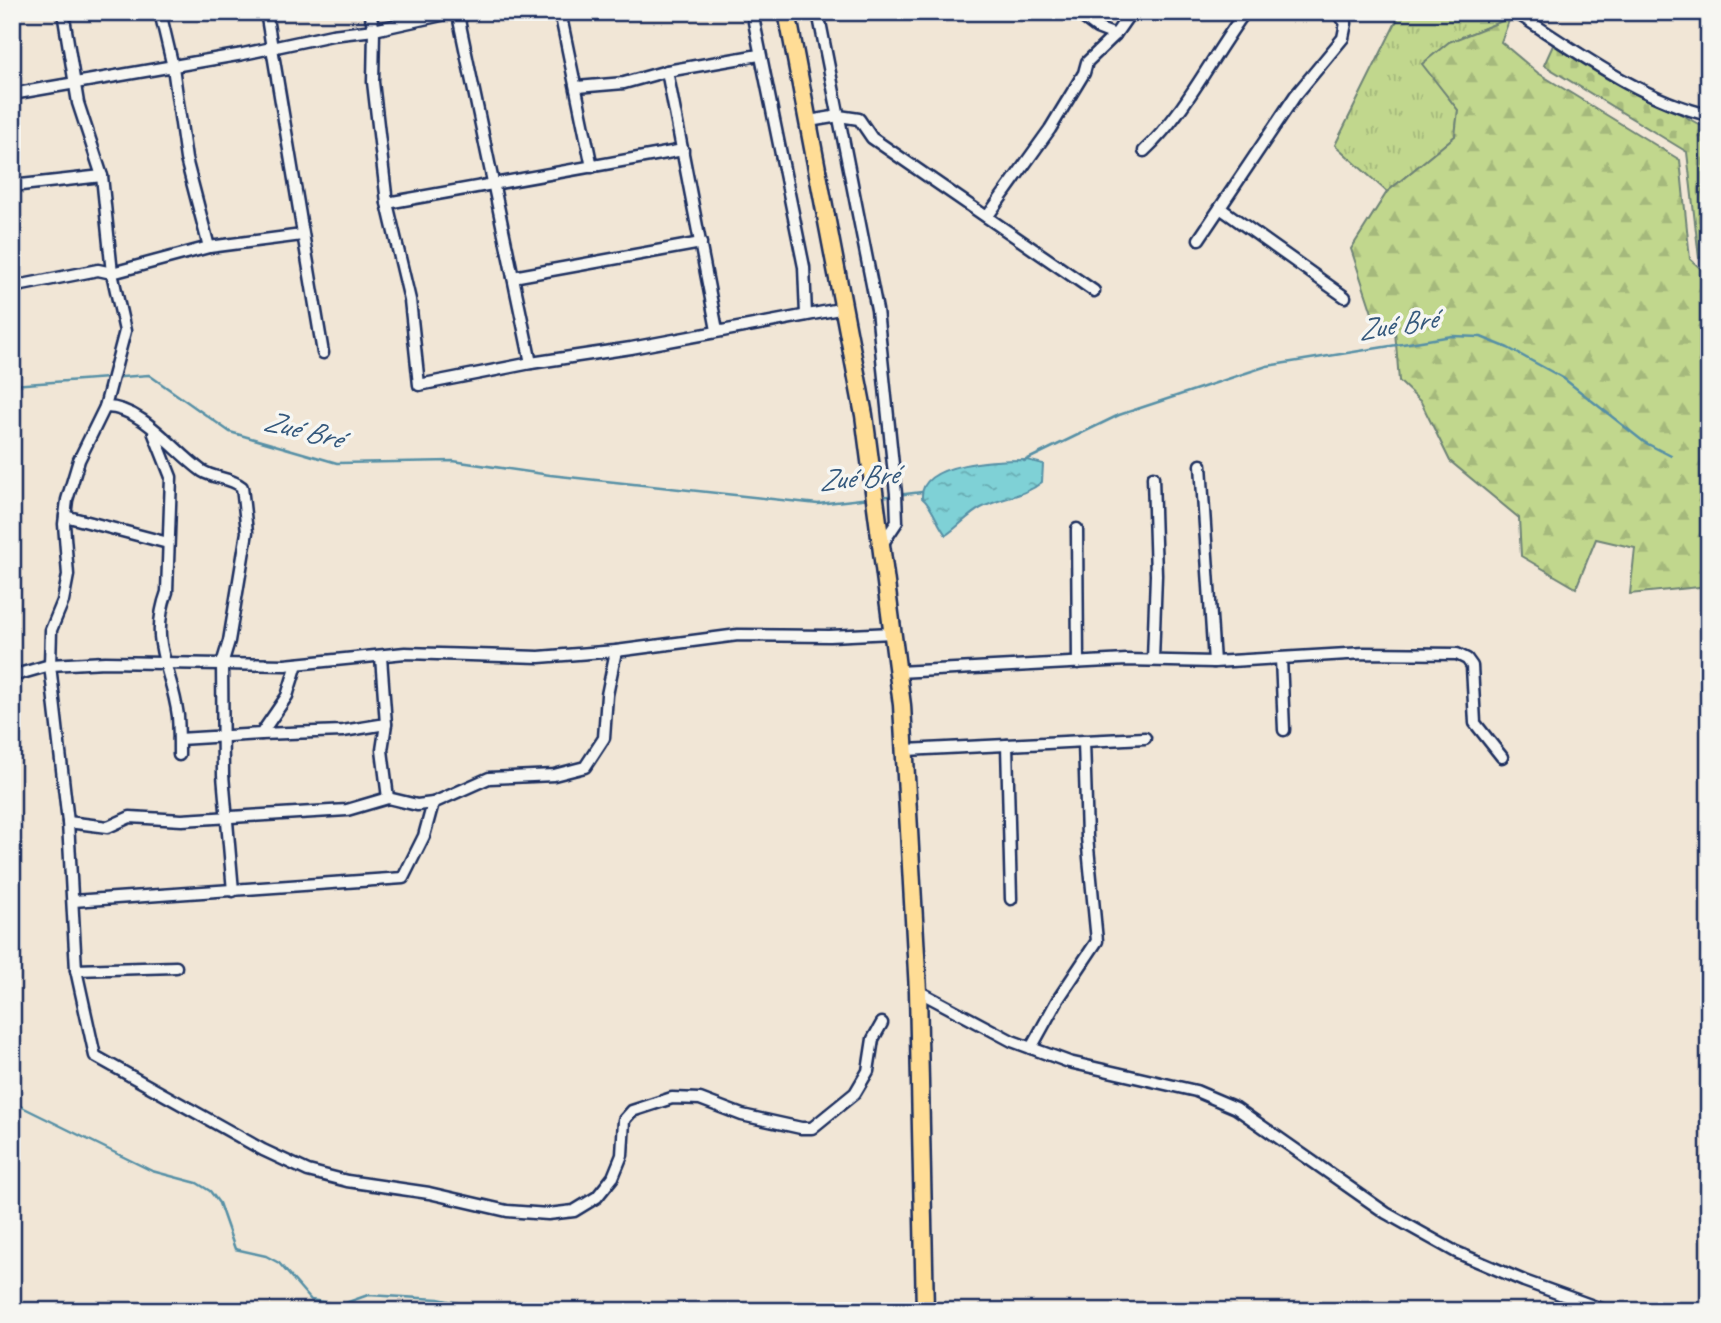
<svg xmlns="http://www.w3.org/2000/svg" width="1721" height="1323" font-family="Caveat,sans-serif">
  <style>
    .grass { fill: url(#grass-tufts); stroke: #6e8376; stroke-width: 2 }
    .forest { fill: url(#forest-firs); stroke: #6e8376; stroke-width: 2 }
    .cemetery { fill: url(#cemetery-stones); stroke: #6e8376; stroke-width: 2 }
    .water { fill: url(#water-ripples); stroke: #5790a6; stroke-width: 2 }
    .lines { fill: none; stroke-linecap: round; stroke-linejoin: round }
    .stream { stroke: #5790a6; stroke-width: 2.5 }
    .street-casing { stroke: #1b2f5e; stroke-width: 15 }
    .primary-casing { stroke: #1b2f5e; stroke-width: 21 }
    .street { stroke: #f6f6f2; stroke-width: 10 }
    .primary { stroke: #ffdd96; stroke-width: 16 }
    .labels { text-anchor: middle; stroke-width: 7; stroke-linejoin: round; paint-order: stroke }
    .water-label { font-size: 30px; font-style: italic; fill: #34587c; stroke: #f6f6f2 }
  </style>
  <defs>
    <pattern id="grass-tufts" width="24" height="20" patternUnits="userSpaceOnUse" patternTransform="scale(1.75)"><rect width="24" height="20" fill="#c1d78d"/><path d="M3 7l-1-3M5 7V3M7 7l1-3M15 17l-1-3M17 17v-4M19 17l1-3" fill="none" stroke="#a5b97c"/></pattern>
    <pattern id="forest-firs" width="22" height="20" patternUnits="userSpaceOnUse" patternTransform="scale(1.75)"><rect width="22" height="20" fill="#c1d78d"/><path d="M5 1l3.5 6h-7zM16 11l3.5 6h-7z" fill="#a5b97c"/></pattern>
    <pattern id="cemetery-stones" width="16" height="16" patternUnits="userSpaceOnUse" patternTransform="scale(1.75)"><rect width="16" height="16" fill="#c1d78d"/><path d="M2 7V4a2 2 0 0 1 4 0v3zM10 15v-3a2 2 0 0 1 4 0v3z" fill="#a5b97c"/></pattern>
    <pattern id="water-ripples" width="26" height="14" patternUnits="userSpaceOnUse" patternTransform="scale(1.75)"><rect width="26" height="14" fill="#7fd1d6"/><path d="M2 4q2-2 4 0t4 0M15 11q2-2 4 0t4 0" fill="none" stroke="#67aab1"/></pattern>
  </defs>
  <rect width="100%" height="100%" fill="#f1e6d6"/>
  <filter id="ink" filterUnits="userSpaceOnUse"><feTurbulence type="fractalNoise" baseFrequency=".0143" numOctaves="2"/><feDisplacementMap in="SourceGraphic" scale="14" xChannelSelector="R" yChannelSelector="G"/><feConvolveMatrix kernelMatrix="1 2 1 2 8 2 1 2 1" color-interpolation-filters="sRGB"/></filter>
  <g filter="url(#ink)">
    <polygon class="grass" points="1401,12 1500,12 1510,18 1449,42 1423,64 1458,110 1455,136 1387,192 1335,145"/>
    <polygon class="forest" points="1510,18 1501,42 1538,73 1680,160 1690,259 1709,276 1709,586 1630,594 1635,548 1596,539 1576,588 1521,556 1519,518 1450,461 1421,402 1399,381 1395,331 1372,313 1351,249 1387,192 1455,136 1458,110 1422,64 1449,42"/>
    <polygon class="cemetery" points="1554,43 1709,130 1709,256 1699,258 1687,152 1544,65"/>
    <path class="water" d="M1027 460 1043 464 1042 482C1024 497 1002 497 981 508 969 514 958 527 946 535 937 524 933 507 922 498 919 461 1002 460 1027 460Z"/>
    <g class="lines">
      <g class="stream">
        <polyline points="12,385 149,375 230,432 337,463 453,461 550,475 818,504 870,498"/>
        <polyline points="1024,461 1119,415 1267,366 1452,336 1481,337 1508,348 1563,378 1644,442 1671,456"/>
        <polyline points="880,497 922,492"/>
        <polyline points="12,1102 152,1171 197,1183 210,1191 219,1203 235,1249 266,1256 279,1263 311,1300 340,1305 368,1295 438,1299 492,1310 536,1302 565,1311"/>
      </g>
      <g class="street-casing">
        <g id="street">
          <polyline points="63,12 78,103 102,176 112,273 125,331 105,407 79,460 67,500 64,524 68,575 63,601 51,630 50,665 68,822 76,970 95,1056 263,1150 308,1171 347,1181 429,1193 507,1211 548,1214 574,1211 597,1197 613,1177 622,1155 624,1120 632,1111 672,1098 700,1099 742,1115 801,1128 812,1128 855,1093 868,1071 873,1039 882,1023"/>
          <polyline points="160,12 173,67 186,159 209,247"/>
          <polyline points="266,12 323,353"/>
          <polyline points="455,12 374,30 373,82 387,203 410,300 419,385 531,363 459,20 466,12"/>
          <polyline points="560,12 592,167"/>
          <polyline points="752,12 804,267 806,315"/>
          <polyline points="818,12 877,310 896,494 897,522 883,543"/>
          <polyline points="1076,12 1097,28 1115,35"/>
          <path d="M1515 12C1573 49 1641 100 1709 115"/>
          <polyline points="667,71 717,330"/>
          <polyline points="577,87 624,83 667,71 759,55"/>
          <polyline points="12,94 243,54 332,35 374,30 370,12"/>
          <polyline points="809,121 839,116 859,119 872,138 1094,291"/>
          <path d="M1144 151C1186 112 1211 58 1245 12"/>
          <polyline points="12,186 102,176"/>
          <polyline points="387,203 683,150"/>
          <polyline points="1220,208 1345,297"/>
          <polyline points="987,217 1050,129 1084,73 1087,62 1115,35 1131,12"/>
          <polyline points="1199,239 1295,96 1343,38 1346,23 1337,12"/>
          <polyline points="513,277 701,243"/>
          <polyline points="12,287 98,270 112,273 209,247 302,235"/>
          <polyline points="531,363 631,348 845,308"/>
          <path d="M105 407C141 406 173 450 202 471 215 479 230 477 242 487L247 532 229 641 222 664 223 775 233 891"/>
          <path d="M154 434 171 477 167 592C148 644 172 668 178 716 179 729 179 742 179 755"/>
          <polyline points="1201,465 1214,662"/>
          <polyline points="65,516 168,543"/>
          <polyline points="1077,529 1078,663"/>
          <polyline points="381,657 386,724 382,750 388,798"/>
          <polyline points="1281,658 1284,730"/>
          <polyline points="1153,660 1156,575 1153,477"/>
          <polyline points="898,672 1127,660 1214,662 1364,653 1457,654 1467,659 1472,666 1475,723 1502,757"/>
          <polyline points="12,676 50,665 105,662 285,665 405,653 539,657 616,651 738,635 830,636 892,633"/>
          <polyline points="261,734 343,731 386,724"/>
          <polyline points="179,739 261,734 287,696 297,664"/>
          <polyline points="1007,745 1011,899"/>
          <polyline points="906,750 1145,738"/>
          <polyline points="68,822 108,827 130,817 182,820 347,810 388,798 417,805 433,803"/>
          <polyline points="73,901 403,878 424,836 433,803 489,778 554,775 585,767 604,738 607,695 616,651"/>
          <polyline points="76,970 176,967"/>
          <polyline points="918,991 1012,1041 1069,1062 1196,1091 1236,1108 1386,1213 1456,1252 1524,1281 1607,1311"/>
          <polyline points="1031,1048 1057,1001 1097,941 1087,837 1084,741"/>
        </g>
      </g>
      <g class="primary-casing">
        <polyline id="primary" points="787,12 864,415 902,705 918,991 925,1311"/>
      </g>
      <use href="#street" class="street"/>
      <use href="#primary" class="primary"/>
    </g>
  </g>
  <g class="labels">
    <g class="water-label">
      <text transform="translate(1397 324) rotate(-9)" y="10">Zué Bré</text>
      <text transform="translate(303 429) rotate(14)" y="10">Zué Bré</text>
      <text transform="translate(858 477) rotate(-5)" y="10">Zué Bré</text>
    </g>
  </g>
  <rect width="1721" height="1323" fill="none" stroke="#f6f6f2" stroke-width="42"/>
  <rect x="21" y="21" width="1679" height="1281" fill="none" stroke="#1b2f5e" stroke-width="2.5" filter="url(#ink)"/>
</svg>
